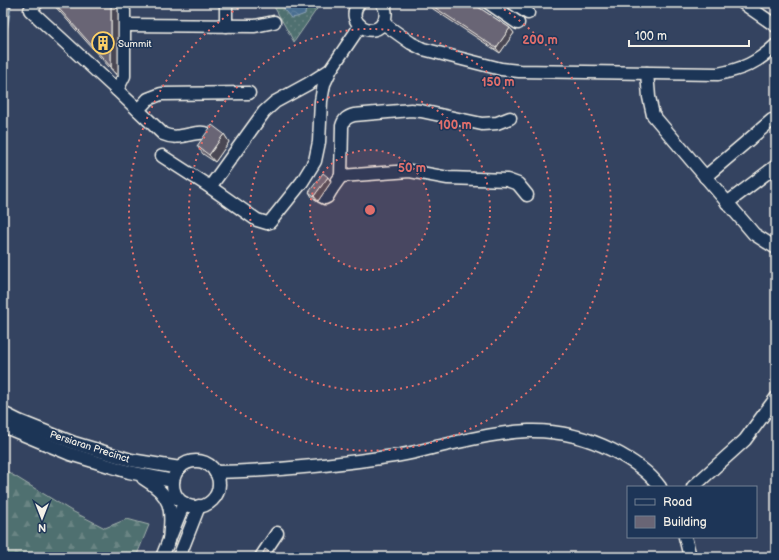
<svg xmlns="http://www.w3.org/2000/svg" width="779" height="560" font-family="'Balsamiq Sans',sans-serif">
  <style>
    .forest { fill: url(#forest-firs); stroke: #a2b0ac }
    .park { fill: url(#park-dots); stroke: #a2b0ac }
    .water { fill: url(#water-waves); stroke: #8da2b3 }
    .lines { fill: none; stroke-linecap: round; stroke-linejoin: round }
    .stream { stroke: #8da2b3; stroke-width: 2.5 }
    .minor-casing { stroke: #f4f1e8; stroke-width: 15 }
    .minor { stroke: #1d3557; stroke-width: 12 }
    .wall { fill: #5a5765; stroke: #f4f1e8 }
    .shaded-wall { fill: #4a4752; stroke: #f4f1e8 }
    .building { fill: #696575; stroke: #f4f1e8 }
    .ring { fill: none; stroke: #e06e6b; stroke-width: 2; stroke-dasharray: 2 4 }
    .labels { text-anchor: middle; stroke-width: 3; stroke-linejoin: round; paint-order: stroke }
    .poi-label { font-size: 10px; fill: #f4f1e8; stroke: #1d3557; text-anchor: start }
    .street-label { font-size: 10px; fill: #f4f1e8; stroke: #1d3557 }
    .centre { fill: #e06e6b; stroke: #1d3557; stroke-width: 2 }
    .ring-label { font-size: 12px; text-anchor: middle; font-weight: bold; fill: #e06e6b; stroke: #1d3557; stroke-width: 3; stroke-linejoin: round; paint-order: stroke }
  </style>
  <defs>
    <pattern id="forest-firs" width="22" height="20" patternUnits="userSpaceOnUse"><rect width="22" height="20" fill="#507070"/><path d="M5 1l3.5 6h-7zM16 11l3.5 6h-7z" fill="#6a8584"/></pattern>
    <pattern id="park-dots" width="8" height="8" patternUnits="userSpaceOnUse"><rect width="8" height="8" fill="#507070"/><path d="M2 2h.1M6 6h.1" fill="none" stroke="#6a8584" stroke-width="1.8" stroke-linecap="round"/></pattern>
    <pattern id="water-waves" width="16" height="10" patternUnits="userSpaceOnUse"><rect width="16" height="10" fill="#496e90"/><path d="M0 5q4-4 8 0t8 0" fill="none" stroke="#6483a0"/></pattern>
  </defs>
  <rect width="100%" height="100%" fill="#344360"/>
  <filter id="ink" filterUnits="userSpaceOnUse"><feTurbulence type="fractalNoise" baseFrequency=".025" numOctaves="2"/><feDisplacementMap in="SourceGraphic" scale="8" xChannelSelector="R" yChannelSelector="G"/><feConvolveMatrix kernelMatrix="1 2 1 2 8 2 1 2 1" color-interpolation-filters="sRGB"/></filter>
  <g filter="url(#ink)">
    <polygon class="forest" points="3,469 70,510 105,528 127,519 149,525 136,557 3,557"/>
    <polygon class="park" points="272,3 321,3 294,42"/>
    <polygon class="water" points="282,3 307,3 305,14 297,17 291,18 285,11"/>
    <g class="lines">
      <polyline class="stream" points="3,50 11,3"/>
      <g class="minor-casing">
        <g id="minor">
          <path d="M37 3 30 10 117 90 163 134C183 143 197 125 214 137"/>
          <path d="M359 3C343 23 375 41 384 21 387 14 386 9 382 3"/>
          <polyline points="489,3 518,23"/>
          <polyline points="513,3 528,13"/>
          <polyline points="743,3 776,26"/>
          <path d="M383 23 411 43 423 49 501 69 519 71 718 74C743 69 757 63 776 45"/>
          <polyline points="124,25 255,26 274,22"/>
          <polyline points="226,26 226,3"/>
          <polyline points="647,73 649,97 653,115 754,234 776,248"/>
          <polyline points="117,90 124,76 124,11 122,3"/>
          <polyline points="138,110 148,99 161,94 249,93"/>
          <polyline points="162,156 210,187 257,220 267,223 270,222 302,182 315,161 319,142 321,101 324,84 331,69 360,26"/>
          <polyline points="341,176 410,171 448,178 507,180 518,184 527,195"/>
          <polyline points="705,177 772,120"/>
          <polyline points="210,187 264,112 275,102 308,84 330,70"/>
          <path d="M331 190 341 176 342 126C344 119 347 117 354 115L411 110 421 111 482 124 497 123 510 118"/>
          <polyline points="321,196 325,198 327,197 331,190 328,187"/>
          <polyline points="727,203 776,166"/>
          <polyline points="3,413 19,421 74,443 131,460 180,468"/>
          <polyline points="3,426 70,454 129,472 173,481"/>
          <circle cx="196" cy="484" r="23"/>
          <path d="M215 472C275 471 334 465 394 456 406 455 419 451 432 448 498 433 547 418 612 450 630 459 648 471 660 487"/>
          <path d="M143 478C173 496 172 508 169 541"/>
          <polyline points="693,487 745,440 776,398"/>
          <polyline points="685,537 690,557"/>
          <polyline points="162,557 184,503"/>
          <polyline points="179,557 199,506"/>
          <polyline points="261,557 277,533"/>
        </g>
      </g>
      <use href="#minor" class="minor"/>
    </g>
    <g class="wall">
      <polygon points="52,3 114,3 118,9 118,77"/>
      <polygon points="424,3 472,3 510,28 514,33 500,53"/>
      <polygon points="224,134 229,142 215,162 203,154 197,146"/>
      <polygon points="328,177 331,182 318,201 312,197 309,192"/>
    </g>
    <g class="shaded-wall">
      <polygon points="111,3 114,3 118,9 118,77 111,67"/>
      <polygon points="510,28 514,33 500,53 496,48"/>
      <polygon points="224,134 229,142 215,162 209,155"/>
      <polygon points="328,177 331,182 318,201 314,196"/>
    </g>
    <g class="building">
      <polygon points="54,3 111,3 111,67"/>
      <polygon points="428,3 472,3 510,28 496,48"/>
      <polygon points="212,125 224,134 209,155 197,146"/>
      <polygon points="323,173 328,177 314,196 309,192"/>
      <polygon points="265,549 276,557 265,557 262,555"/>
    </g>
  </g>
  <circle cx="370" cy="210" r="60" fill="#e06e6b" fill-opacity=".12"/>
  <g class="ring">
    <circle cx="370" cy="210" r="60"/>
    <circle cx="370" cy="210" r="120"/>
    <circle cx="370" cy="210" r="181"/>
    <path d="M494 3A241 241 0 1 1 246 3"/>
  </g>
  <defs>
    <g id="building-ring" transform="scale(1.15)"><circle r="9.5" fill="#1d3557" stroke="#ffd166" stroke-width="1.5"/><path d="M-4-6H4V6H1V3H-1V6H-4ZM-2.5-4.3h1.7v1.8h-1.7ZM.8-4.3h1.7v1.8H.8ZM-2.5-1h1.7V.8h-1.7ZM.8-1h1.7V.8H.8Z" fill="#ffd166"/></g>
  </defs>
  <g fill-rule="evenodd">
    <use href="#building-ring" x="103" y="43"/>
  </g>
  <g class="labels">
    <g class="poi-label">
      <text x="118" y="47">Summit</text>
    </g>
    <g class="street-label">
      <text transform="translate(90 446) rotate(18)" y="4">Persiaran Precinct</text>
    </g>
  </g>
  <circle cx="370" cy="210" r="6" class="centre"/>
  <g class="ring-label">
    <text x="540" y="44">200 m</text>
    <text x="498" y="86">150 m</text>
    <text x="455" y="129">100 m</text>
    <text x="412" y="172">50 m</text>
  </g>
  <rect width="779" height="560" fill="none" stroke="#1d3557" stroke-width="16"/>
  <rect x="8" y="8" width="763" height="544" fill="none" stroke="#f4f1e8" stroke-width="1.5" filter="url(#ink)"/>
  <rect x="627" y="486" width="130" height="52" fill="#1d3557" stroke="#738091"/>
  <rect x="635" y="499" width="20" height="6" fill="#1d3557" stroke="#738091"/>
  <text x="663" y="506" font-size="12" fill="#f4f1e8">Road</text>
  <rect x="635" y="516" width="20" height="12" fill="#696575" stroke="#738091"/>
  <text x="663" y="526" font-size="12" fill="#f4f1e8">Building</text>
  <g transform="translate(42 518) rotate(180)" stroke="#1d3557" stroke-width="3" paint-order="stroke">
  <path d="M0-3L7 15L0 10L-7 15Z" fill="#f4f1e8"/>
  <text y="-6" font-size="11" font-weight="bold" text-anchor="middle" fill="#f4f1e8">N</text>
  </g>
  <path d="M629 40v6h120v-6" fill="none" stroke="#f4f1e8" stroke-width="2"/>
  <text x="635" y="40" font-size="12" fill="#f4f1e8" stroke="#1d3557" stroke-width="3" paint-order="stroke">100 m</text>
</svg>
